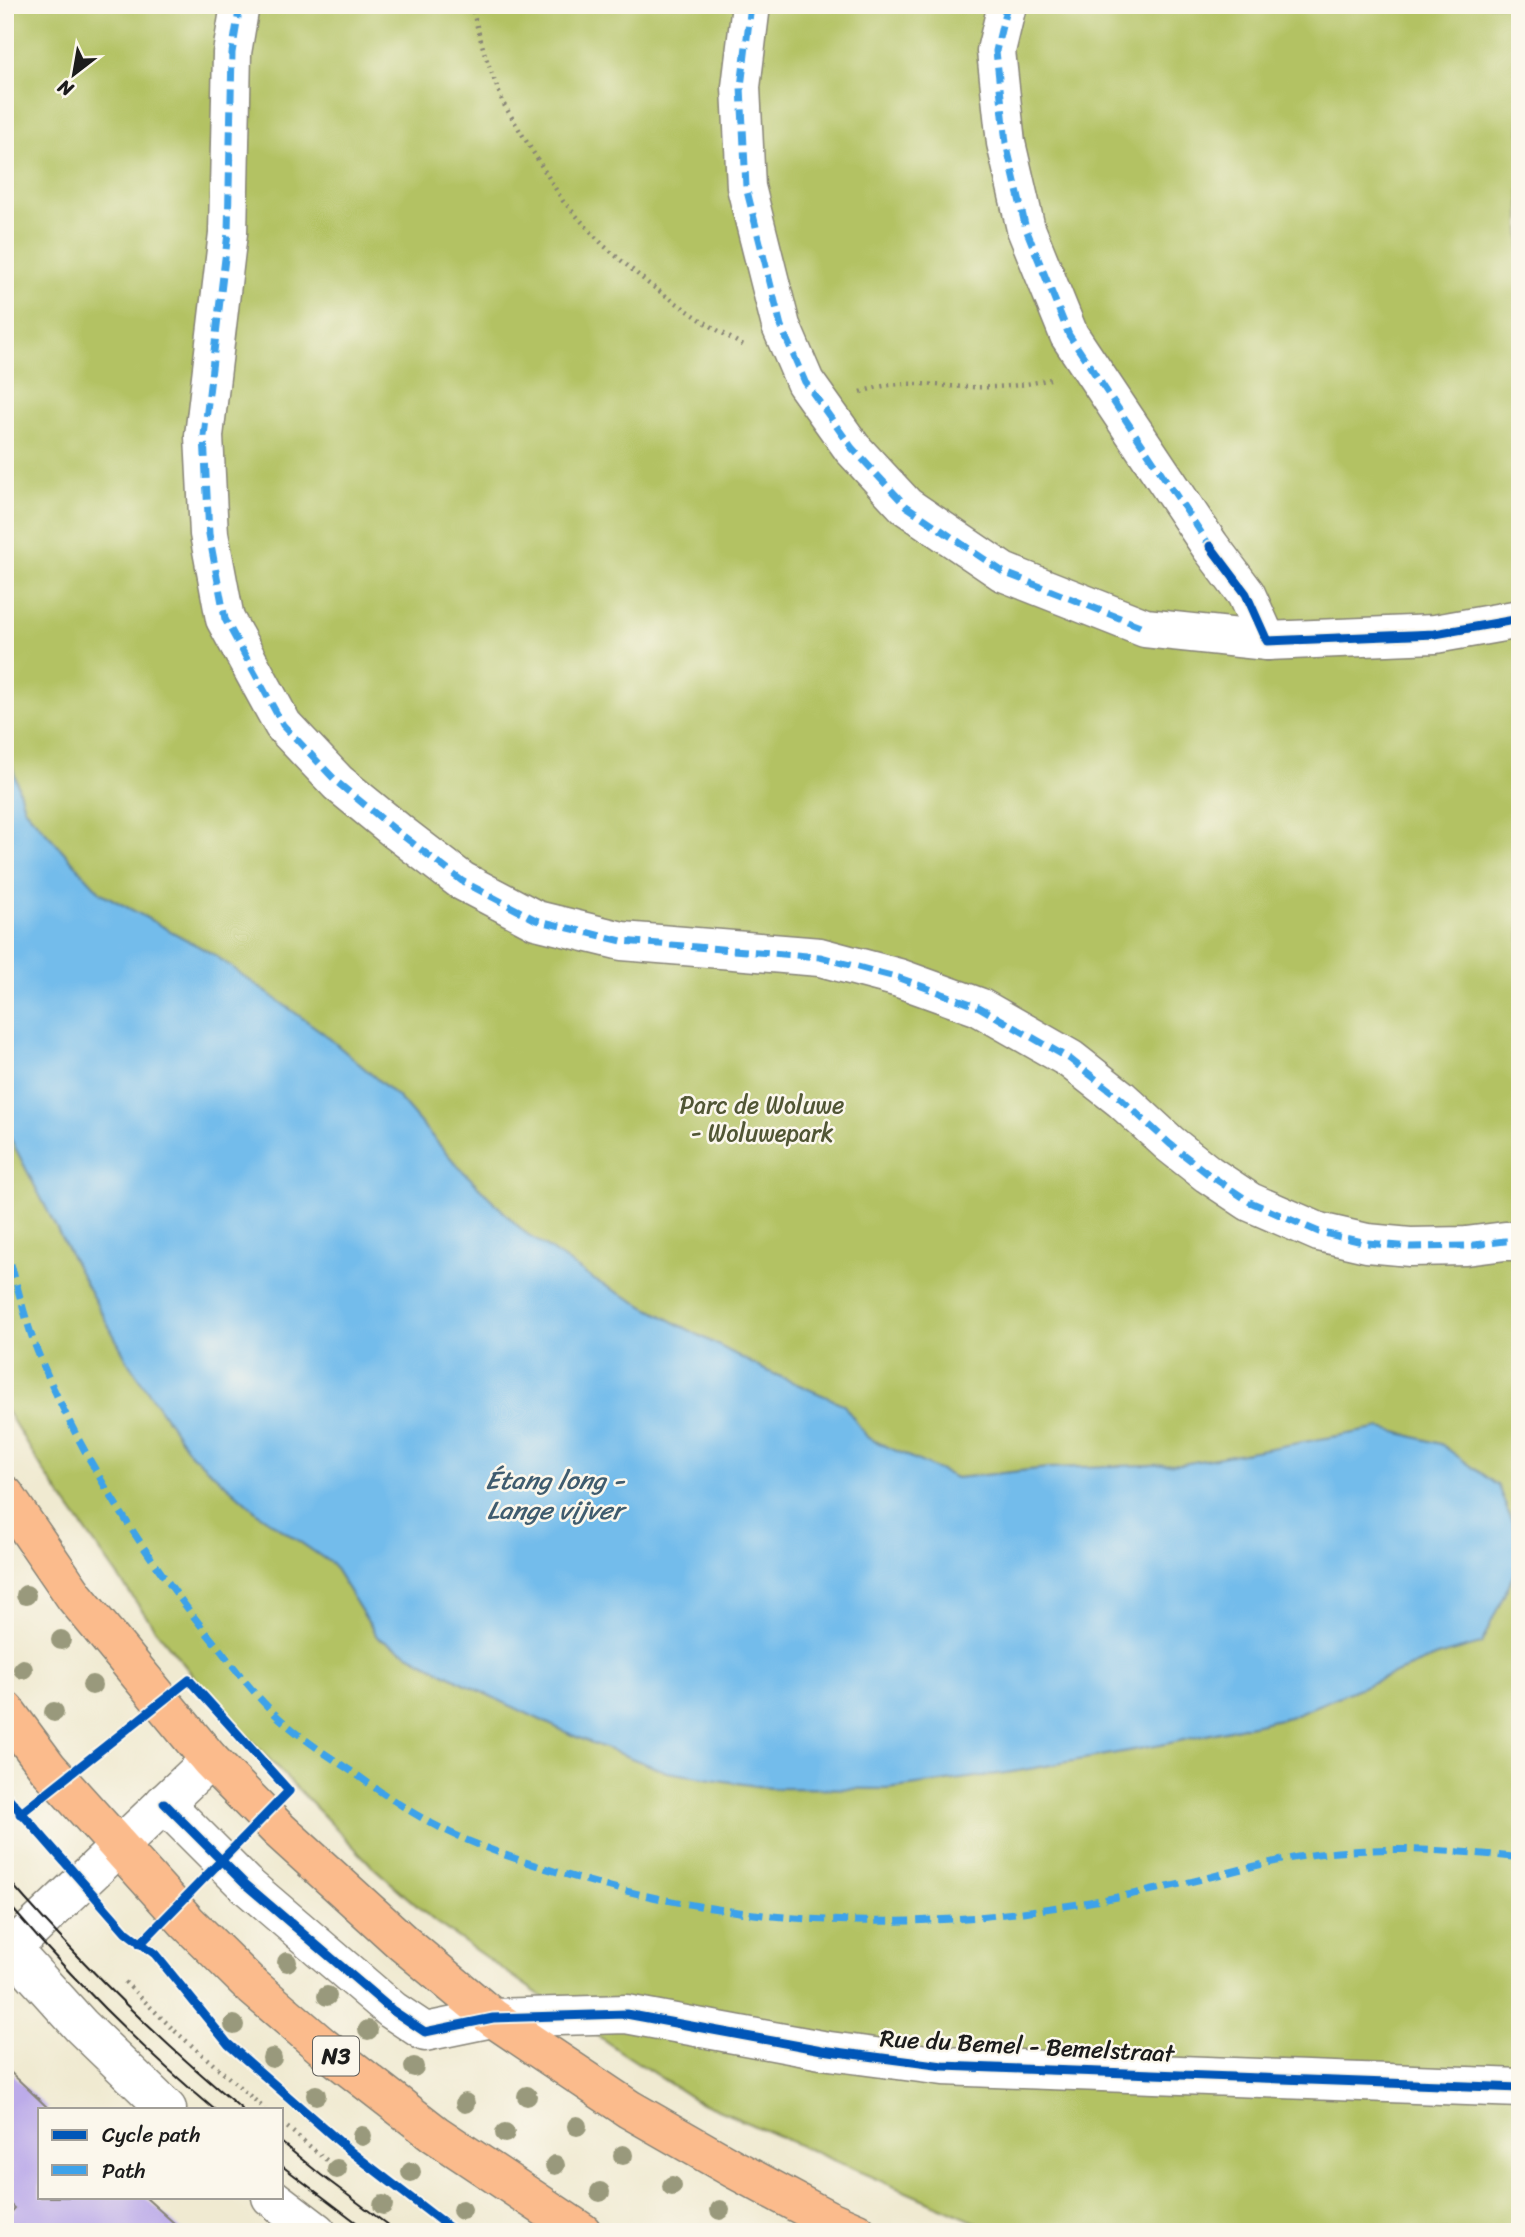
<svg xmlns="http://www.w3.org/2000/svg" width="1525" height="2237" font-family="Sriracha,sans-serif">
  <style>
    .green { fill: #b3c264; stroke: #686f40; stroke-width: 2 }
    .water { fill: #73bceb; stroke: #486c84; stroke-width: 2 }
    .building { fill: #bcabe9 }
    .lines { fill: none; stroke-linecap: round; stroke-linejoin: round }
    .minor-casing { stroke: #868376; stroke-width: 41 }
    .major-casing { stroke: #868376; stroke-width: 41 }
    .path { stroke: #868376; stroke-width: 4.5; stroke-dasharray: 2 5; stroke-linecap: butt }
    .minor { stroke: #fff; stroke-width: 38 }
    .major { stroke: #fbbb8c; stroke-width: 38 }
    .tram { stroke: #1c1c1c; stroke-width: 2 }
    .quiet { stroke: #3da2ea; stroke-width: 7; stroke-dasharray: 14 7; stroke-linecap: butt }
    .cycleway-casing { stroke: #fbf7ec; stroke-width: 13 }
    .cycleway { stroke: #0057b8; stroke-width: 9 }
    .tree { fill: #99997b }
    .labels { text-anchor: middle; stroke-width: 5; stroke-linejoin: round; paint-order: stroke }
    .shield { fill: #fbf7ec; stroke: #5f5e5a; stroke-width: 2 }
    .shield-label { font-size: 23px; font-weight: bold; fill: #1c1c1c }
    .park-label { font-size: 24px; fill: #515635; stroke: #fbf7ec }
    .street-label { font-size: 24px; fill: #1c1c1c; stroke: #fbf7ec }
    .water-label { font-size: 26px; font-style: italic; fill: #3f5c6f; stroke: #fbf7ec }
  </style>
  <rect width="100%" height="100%" fill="#fbf7ec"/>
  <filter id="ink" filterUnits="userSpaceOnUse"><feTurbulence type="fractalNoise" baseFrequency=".0143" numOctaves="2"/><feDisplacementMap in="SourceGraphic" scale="14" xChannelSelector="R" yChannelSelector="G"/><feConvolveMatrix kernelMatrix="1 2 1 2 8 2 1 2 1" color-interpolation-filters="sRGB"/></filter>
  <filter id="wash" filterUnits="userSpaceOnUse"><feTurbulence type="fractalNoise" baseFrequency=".00686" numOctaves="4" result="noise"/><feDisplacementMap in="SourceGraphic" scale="28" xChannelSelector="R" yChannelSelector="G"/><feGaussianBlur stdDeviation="1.57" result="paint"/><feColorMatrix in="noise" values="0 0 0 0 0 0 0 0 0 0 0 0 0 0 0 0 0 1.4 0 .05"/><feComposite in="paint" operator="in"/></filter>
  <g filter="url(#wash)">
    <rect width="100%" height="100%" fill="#f0ead1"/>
    <polygon class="green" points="5,5 1520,5 1520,2232 998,2232 695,2100 618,2050 434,1921 373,1867 215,1703 156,1630 46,1475 5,1408"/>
    <polygon class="water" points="5,740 24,808 101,893 213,954 322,1032 398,1097 456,1164 523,1231 596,1281 765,1370 843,1404 868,1438 956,1478 1048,1468 1182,1464 1381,1428 1441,1444 1498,1486 1520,1543 1520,1561 1481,1644 1437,1656 1289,1717 1161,1745 1013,1772 888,1789 769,1788 667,1772 574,1736 465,1684 378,1638 332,1564 259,1514 189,1452 130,1365 77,1268 5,1128"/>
    <g id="blocks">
      <polygon class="building" points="5,2067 49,2109 40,2109 40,2197 145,2197 184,2232 14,2232 5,2223 5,2219 15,2208 5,2199"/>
    </g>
  </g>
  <g filter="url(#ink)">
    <use href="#blocks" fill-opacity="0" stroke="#868376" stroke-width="2"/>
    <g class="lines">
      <g class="minor-casing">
        <g id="minor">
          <polyline points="240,5 232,53 228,233 204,436 209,534 225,619 283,725 338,783 398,832 462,881 536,920 622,941 820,957 899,978 979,1007 1070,1059 1121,1099 1170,1144 1208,1174 1250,1202 1319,1232 1367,1243 1410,1247 1466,1246 1505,1241 1520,1241"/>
          <polyline points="751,5 741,87 746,187 781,326 805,382 852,448 906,506 1003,572 1145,628 1267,641"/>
          <polyline points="1007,5 996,51 1006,143 1026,229 1069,335 1210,546 1246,594 1267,641 1435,634 1520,619"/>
          <polyline points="164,1803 245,1884 392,2010 425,2032 493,2018 626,2014 822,2050 943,2066 1520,2088"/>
          <polyline points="5,1942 81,2026 167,2109"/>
          <polyline points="5,1955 210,1760"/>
          <polyline points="271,2197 317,2232"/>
        </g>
      </g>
      <g class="major-casing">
        <g id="major">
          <polyline points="5,1495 75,1597 210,1760 279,1830 403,1943 493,2018 629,2109 734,2169 827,2219 857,2232"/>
          <polyline points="5,1710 48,1768 187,1922 253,1987 323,2047 435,2134 582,2232"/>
        </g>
      </g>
      <g class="path">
        <polyline points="471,5 485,55 503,103 563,201 603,245 649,284 701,320 747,348"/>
        <path d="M861 392C901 378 928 386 969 387 995 388 1024 386 1050 379"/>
        <polyline points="125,1982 175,2031 265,2109"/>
        <polyline points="282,2123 330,2163"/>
      </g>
      <use href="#minor" class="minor"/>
      <use href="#major" class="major"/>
      <g class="tram">
        <path d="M5 1876C78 1960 156 2038 242 2109"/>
        <path d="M5 1900C67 1973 141 2048 214 2109"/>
        <polyline points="282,2143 321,2175 397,2232"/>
        <polyline points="282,2166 369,2232"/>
      </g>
      <g class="quiet">
        <polyline points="240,5 232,53 228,233 204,436 209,534 225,619 283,725 338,783 398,832 462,881 536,920 622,941 820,957 899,978 979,1007 1070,1059 1121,1099 1170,1144 1208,1174 1250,1202 1319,1232 1367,1243 1410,1247 1466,1246 1505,1241 1520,1241"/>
        <polyline points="751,5 741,87 746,187 781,326 805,382 852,448 906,506 1003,572 1145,628"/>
        <polyline points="1007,5 996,51 1006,143 1026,229 1069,335 1210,546"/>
        <path d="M5 1244C17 1282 25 1323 41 1360 83 1460 142 1552 209 1636 229 1660 247 1686 269 1708 294 1734 327 1755 357 1775 382 1793 408 1811 435 1825 479 1848 527 1863 574 1877 707 1916 840 1929 978 1917 1040 1911 1102 1901 1162 1888 1207 1879 1252 1865 1298 1857 1370 1845 1447 1849 1520 1858"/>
      </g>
      <g class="cycleway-casing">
        <g id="cycleway">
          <polyline points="1210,546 1246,594 1267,641 1435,634 1520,619"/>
          <polyline points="5,1794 126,1932 155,1954 228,2044 350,2151 455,2232"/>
          <polyline points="164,1803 245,1884 392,2010 425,2032 493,2018 626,2014 822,2050 943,2066 1520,2088"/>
          <polyline points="20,1814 189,1680 289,1791 140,1944"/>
        </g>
      </g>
      <use href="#cycleway" class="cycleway"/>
    </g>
    <g class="tree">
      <circle cx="26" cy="1595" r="10"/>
      <circle cx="61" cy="1640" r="10"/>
      <circle cx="23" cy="1669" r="10"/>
      <circle cx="92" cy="1685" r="10"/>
      <circle cx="54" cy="1712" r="10"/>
      <circle cx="287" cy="1962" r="10"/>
      <circle cx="327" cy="1996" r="10"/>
      <circle cx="234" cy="2025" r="10"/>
      <circle cx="368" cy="2030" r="10"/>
      <circle cx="272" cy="2058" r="10"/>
      <circle cx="414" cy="2067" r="10"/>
      <circle cx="316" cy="2095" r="10"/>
      <circle cx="527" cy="2096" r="10"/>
      <circle cx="465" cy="2103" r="10"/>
      <circle cx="577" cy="2126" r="10"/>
      <circle cx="505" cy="2133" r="10"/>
      <circle cx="362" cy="2136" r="10"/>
      <circle cx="623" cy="2155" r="10"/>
      <circle cx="555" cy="2165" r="10"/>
      <circle cx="337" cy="2169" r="10"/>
      <circle cx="411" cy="2172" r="10"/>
      <circle cx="672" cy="2186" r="10"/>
      <circle cx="600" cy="2192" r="10"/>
      <circle cx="383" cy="2205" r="10"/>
      <circle cx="462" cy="2210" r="10"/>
      <circle cx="720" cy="2210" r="10"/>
    </g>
  </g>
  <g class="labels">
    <rect class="shield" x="313" y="2036.5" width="46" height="39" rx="5"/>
    <g class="shield-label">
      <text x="336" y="2064">N3</text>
    </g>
    <g class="park-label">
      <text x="762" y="1113">Parc de Woluwe<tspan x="762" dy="28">- Woluwepark</tspan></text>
    </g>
    <g class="street-label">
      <text transform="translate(1027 2046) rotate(3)" y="8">Rue du Bemel - Bemelstraat</text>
    </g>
    <g class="water-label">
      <text x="555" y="1489">Étang long -<tspan x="555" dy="30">Lange vijver</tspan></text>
    </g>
  </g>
  <rect width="1525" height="2237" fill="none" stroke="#fbf7ec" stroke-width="28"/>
  <rect x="38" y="2108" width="245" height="91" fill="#fbf7ec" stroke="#a29f99" stroke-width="2"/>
  <rect x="52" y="2130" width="35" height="10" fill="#0057b8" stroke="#a29f99" stroke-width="2"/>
  <text x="102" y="2142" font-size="21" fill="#1c1c1c">Cycle path</text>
  <rect x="52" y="2165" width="35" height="10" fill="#3da2ea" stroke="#a29f99" stroke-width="2"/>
  <text x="102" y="2178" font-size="21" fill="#1c1c1c">Path</text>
  <g transform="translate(74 74) rotate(211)" stroke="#fbf7ec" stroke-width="5" paint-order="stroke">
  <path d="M0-5L12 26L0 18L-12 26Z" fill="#1c1c1c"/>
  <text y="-10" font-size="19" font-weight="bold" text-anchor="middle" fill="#1c1c1c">N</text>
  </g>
</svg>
